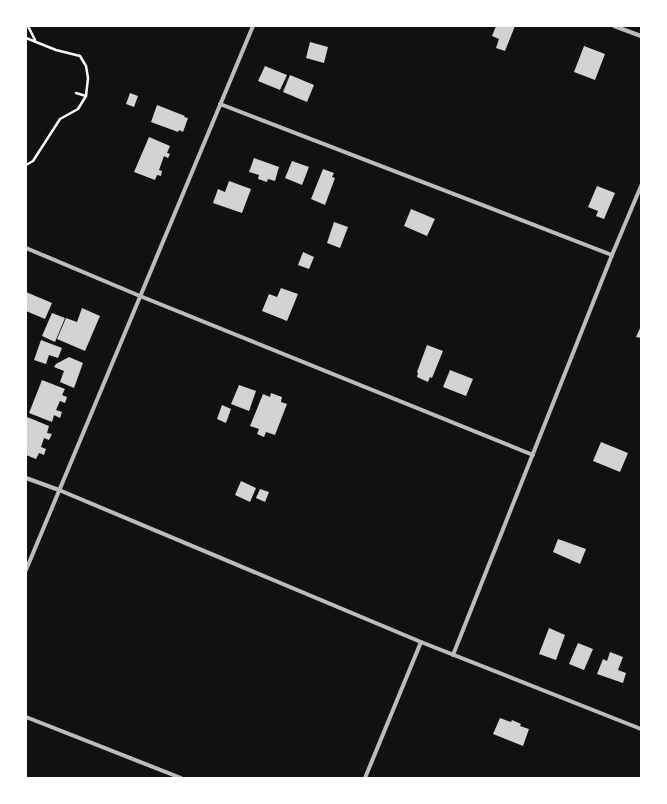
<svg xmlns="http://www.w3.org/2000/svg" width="667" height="804" font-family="'Nunito Sans',sans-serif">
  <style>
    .building { fill: #d3d3d3 }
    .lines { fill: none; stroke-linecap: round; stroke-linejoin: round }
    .path { stroke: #f5f5f5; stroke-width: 2.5 }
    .minor { stroke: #bcbcbc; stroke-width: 4 }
  </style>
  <rect width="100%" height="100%" fill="#111"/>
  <g class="building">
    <polygon points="496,26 515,26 505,51 496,48 499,39 492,36"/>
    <polygon points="310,42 328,47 324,63 306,58"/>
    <polygon points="584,46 605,54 595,80 574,72"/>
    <polygon points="265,66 287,75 280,90 258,81"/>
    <polygon points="290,75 314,85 307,102 283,92"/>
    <polygon points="130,93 138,96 134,107 126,104"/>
    <polygon points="157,105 185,116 184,117 188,118 183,132 179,130 178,132 151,122"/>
    <polygon points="149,137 170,146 167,153 170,154 168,158 164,156 159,170 162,171 161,176 157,175 155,180 134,172"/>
    <polygon points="254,158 279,167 275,181 268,179 267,182 258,179 259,175 249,172"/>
    <polygon points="292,161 309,167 302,185 285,178"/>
    <polygon points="323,169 334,173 332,177 335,178 325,205 311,199"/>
    <polygon points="229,181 251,189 242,213 213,203 218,189 225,192"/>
    <polygon points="597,186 615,193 604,219 596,216 598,211 588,207"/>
    <polygon points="411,209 435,219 427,236 404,226"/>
    <polygon points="334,222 348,227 340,248 327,243"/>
    <polygon points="303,252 314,257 309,269 298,265"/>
    <polygon points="281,288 298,294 287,321 262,311 269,294 277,297"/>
    <polygon points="26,292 52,303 45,319 26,311"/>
    <polygon points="82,308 100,316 85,351 57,339 66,318 77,322"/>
    <polygon points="52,313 65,318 55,342 42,336"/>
    <polygon points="641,326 641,338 636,337"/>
    <polygon points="41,340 62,348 58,358 49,355 46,364 34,360"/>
    <polygon points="427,345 443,351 432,378 430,377 428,382 417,377 418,373 417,372"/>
    <polygon points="69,357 83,363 74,388 60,382 64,371 54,367 56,364"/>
    <polygon points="450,370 473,379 466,396 443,387"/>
    <polygon points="42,380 65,389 62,395 67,397 65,403 60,401 56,410 62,412 60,418 54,415 52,422 29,413"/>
    <polygon points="239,385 256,391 249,411 231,404"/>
    <polygon points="271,393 282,397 281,402 287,404 275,435 266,432 264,437 257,434 259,429 250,426 263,394 270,397"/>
    <polygon points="222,405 231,409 226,423 217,419"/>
    <polygon points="27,417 49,426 47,433 52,434 49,440 44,438 41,447 46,449 44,455 39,453 36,459 26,455"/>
    <polygon points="601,442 628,453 620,472 593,461"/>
    <polygon points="241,481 256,488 250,502 235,495"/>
    <polygon points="260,489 269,492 265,502 256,498"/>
    <polygon points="558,539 586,549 580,564 553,552"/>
    <polygon points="549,628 565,635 556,660 539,654"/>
    <polygon points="578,643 593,649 584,670 569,664"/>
    <polygon points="610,652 623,657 618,670 626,673 623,683 597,674 603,659 607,661"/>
    <polygon points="500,718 511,722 512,720 521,724 520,726 529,729 523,746 493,734"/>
  </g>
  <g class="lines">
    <g class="path">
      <polyline points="28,26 35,40"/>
      <polyline points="26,38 56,50 80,56 86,66 88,78 86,96 78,109 60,119 33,161 26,165"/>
      <polyline points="76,93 86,96"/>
    </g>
    <g class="minor">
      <polyline points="614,26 641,36"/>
      <polyline points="220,104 612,255"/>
      <polyline points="26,248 140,296 533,455"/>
      <polyline points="26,478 59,490 421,642 641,729"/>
      <polyline points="26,570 253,26"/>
      <polyline points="453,655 612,255 641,186"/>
      <polyline points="26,717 181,778"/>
      <polyline points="365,778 421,642"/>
    </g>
  </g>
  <rect width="667" height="804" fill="none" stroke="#ffffff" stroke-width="54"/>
</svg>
